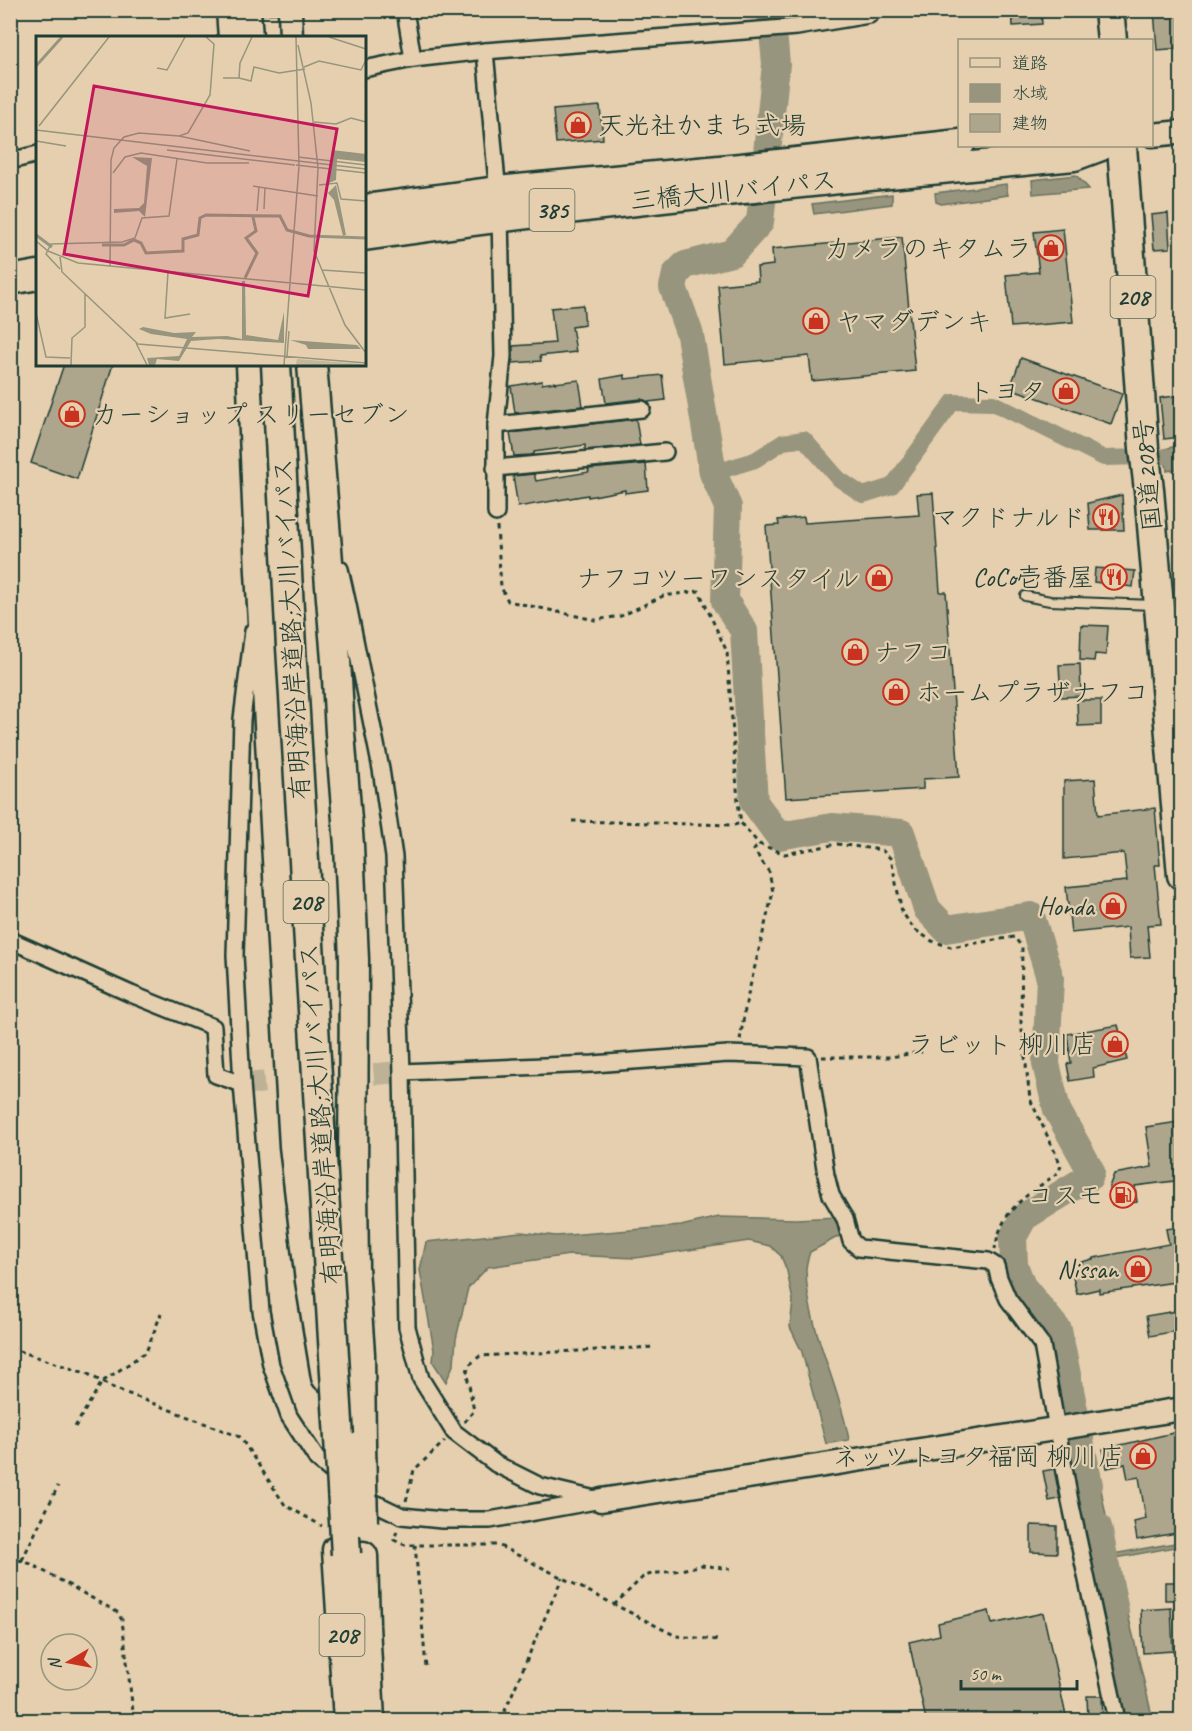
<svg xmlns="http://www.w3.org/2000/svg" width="1192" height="1731" font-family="Caveat,'Klee One',sans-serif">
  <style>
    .water { fill: #97957d; stroke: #677260; stroke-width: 1.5 }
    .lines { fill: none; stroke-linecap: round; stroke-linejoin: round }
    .canal { stroke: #97957d; stroke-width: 16 }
    .river { stroke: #97957d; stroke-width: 28 }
    .building { fill: #aea68c; stroke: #1f3d34; stroke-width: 1.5 }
    .secondary-tunnel { stroke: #bdb296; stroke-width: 22; stroke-dasharray: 22 11; stroke-linecap: butt }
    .lane-casing { stroke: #1f3d34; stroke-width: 12 }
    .street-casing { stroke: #1f3d34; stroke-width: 20 }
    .secondary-casing { stroke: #1f3d34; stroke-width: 27 }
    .highway-casing { stroke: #1f3d34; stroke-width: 33 }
    .path { stroke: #1f3d34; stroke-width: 3; stroke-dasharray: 4.5 4.5; stroke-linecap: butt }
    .lane { stroke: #e5cfae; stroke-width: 8 }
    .street { stroke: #e5cfae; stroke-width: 15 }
    .secondary { stroke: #e5cfae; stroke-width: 22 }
    .highway { stroke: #e5cfae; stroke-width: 28 }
    .highway-bridge-casing { stroke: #1f3d34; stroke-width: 33; stroke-linecap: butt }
    .highway-bridge { stroke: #e5cfae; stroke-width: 28 }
    .labels { text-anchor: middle; stroke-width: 4.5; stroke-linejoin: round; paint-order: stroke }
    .shield { fill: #e5cfae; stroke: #5a6959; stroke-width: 1.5 }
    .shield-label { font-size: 24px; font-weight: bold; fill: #1f3d34 }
    .poi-label { font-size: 26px; fill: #1f3d34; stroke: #e5cfae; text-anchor: end }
    .street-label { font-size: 26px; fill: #1f3d34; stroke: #e5cfae }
    .inset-river { fill: none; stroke: #97957d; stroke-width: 3 }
    .inset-road { fill: none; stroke: #96957d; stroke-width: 1.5 }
    .view { fill: #c2185b; fill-opacity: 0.15; stroke: #c2185b; stroke-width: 3 }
    .inset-edge { fill: none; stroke: #1f3d34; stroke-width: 3 }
  </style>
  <rect width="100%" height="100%" fill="#e5cfae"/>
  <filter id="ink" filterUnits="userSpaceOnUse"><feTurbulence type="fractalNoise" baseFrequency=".0167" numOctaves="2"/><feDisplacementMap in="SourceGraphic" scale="12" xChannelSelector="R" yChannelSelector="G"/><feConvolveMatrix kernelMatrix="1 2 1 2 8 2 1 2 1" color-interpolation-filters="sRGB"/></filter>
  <g filter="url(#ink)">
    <g class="water">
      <polygon points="163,11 329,11 184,18"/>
      <polygon points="1076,175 1089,189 1033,194 1032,180"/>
      <polygon points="1006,184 1008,195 941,204 936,202 935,193"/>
      <polygon points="892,194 892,204 814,214 812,204"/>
      <polygon points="1181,445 1181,468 1167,471 1164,449"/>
      <path d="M719 1217 796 1219 838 1217 841 1235 810 1252C808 1258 806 1264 806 1270 807 1328 839 1383 849 1440L826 1444 802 1352 790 1327 793 1301 787 1271 781 1256 770 1246 749 1241 635 1258 569 1255 488 1267 468 1288 456 1339 454 1363 446 1382 433 1362 434 1350 420 1270 426 1242 521 1232 556 1236 681 1226Z"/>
      <polygon points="1093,1446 1113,1554 1181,1542 1181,1546 1116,1558 1117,1562 1092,1567 1070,1450"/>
      <polygon points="1118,1572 1153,1720 1126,1720 1095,1576"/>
    </g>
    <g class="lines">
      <polyline class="canal" points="713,473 755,460 783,442 804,439 839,479 863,495 892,486 953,402 993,403 1104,458 1182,456"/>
      <g class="river">
        <polyline points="771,10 776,64 760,222 732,253 685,265 676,274 673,287 690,335 713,473 728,507 725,601 744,631 754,802 779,836 832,827 901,833 927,909 946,929 1031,916 1050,978 1046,1064 1057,1110 1091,1171 1089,1177 1024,1217 1013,1237 1014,1265 1022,1286 1058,1330 1089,1485"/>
        <polyline points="1098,1527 1115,1611"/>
      </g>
    </g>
    <g class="building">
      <polygon points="1012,10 1041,10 1042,24 1013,26"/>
      <polygon points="1154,10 1182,10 1182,48 1157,50"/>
      <polygon points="600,106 603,139 556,143 553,110"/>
      <polygon points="1168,213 1170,248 1154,249 1151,215"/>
      <polygon points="1063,229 1073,322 1011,327 1006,275 1039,272 1034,232"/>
      <polygon points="902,237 915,371 812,381 809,356 725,364 718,285 758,281 757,267 773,265 772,249"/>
      <polygon points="583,305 585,325 572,327 576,352 540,356 541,361 513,363 513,346 555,343 551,308"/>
      <polygon points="1021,358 1122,394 1111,424 1010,388"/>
      <polygon points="64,364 113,364 77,479 31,463"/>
      <polygon points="625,375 625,379 662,375 665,400 648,402 641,399 606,403 602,379"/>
      <polygon points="579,380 583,406 515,413 511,386 542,381 542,384 555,382 555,383"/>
      <polygon points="1182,395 1182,437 1164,439 1160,398"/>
      <polygon points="636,419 640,445 585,450 585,445 534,452 534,454 531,455 514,456 510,433"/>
      <polygon points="646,464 648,490 625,493 625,490 588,497 588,495 518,507 513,476 534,474 536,481 589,472 588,469"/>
      <polygon points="933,493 940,592 946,592 959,777 923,779 923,789 786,798 766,526 779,525 778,520 804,517 805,523 919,515 917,494"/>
      <polygon points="1122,495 1124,530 1090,530 1088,503"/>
      <polygon points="1095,568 1135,571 1133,587 1094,582"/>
      <polygon points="1081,625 1108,626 1106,655 1095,654 1094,661 1080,660"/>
      <polygon points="1080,664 1081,696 1061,697 1059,665"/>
      <polygon points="1077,700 1101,700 1101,725 1078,726"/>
      <polygon points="1095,779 1098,815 1155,808 1160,865 1155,865 1161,924 1147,925 1150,957 1130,958 1128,927 1071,933 1066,887 1127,881 1124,853 1064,859 1064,781"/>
      <polygon points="1118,1025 1127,1060 1093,1068 1094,1077 1070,1081 1067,1064 1071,1063 1067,1034"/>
      <polygon points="1178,1122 1182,1147 1182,1180 1135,1186 1137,1202 1112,1205 1109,1187 1114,1174 1152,1167 1146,1127"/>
      <polygon points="1178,1227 1182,1233 1182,1281 1099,1293 1099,1289 1077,1294 1070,1265 1093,1259 1093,1258 1169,1244 1166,1229"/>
      <polygon points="1182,1310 1182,1330 1150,1336 1146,1316"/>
      <polygon points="1182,1431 1182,1532 1137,1540 1134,1522 1146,1519 1139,1477 1128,1479 1125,1464 1107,1468 1103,1449"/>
      <polygon points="1054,1469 1060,1499 1049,1501 1043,1471"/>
      <polygon points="1031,1525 1057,1526 1057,1553 1031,1552"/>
      <rect x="1165" y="1582" width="17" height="18"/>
      <polygon points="1171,1608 1173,1651 1143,1653 1141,1610"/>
      <polygon points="989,1611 992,1624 1043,1613 1067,1720 926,1720 909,1642 940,1635 938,1623"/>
      <polygon points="1087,1696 1102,1696 1103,1720 1088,1720"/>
    </g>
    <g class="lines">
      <polyline class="secondary-tunnel" points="242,1084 402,1072"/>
      <g class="lane-casing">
        <g id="lane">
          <polyline points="1025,596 1050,601 1153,605"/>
          <polyline points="1166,634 1182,632"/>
        </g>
      </g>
      <g class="street-casing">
        <g id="street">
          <polyline points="405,10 413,59"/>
          <polyline points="485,51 500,216 503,356 496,425 496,513"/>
          <polyline points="364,69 413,59 485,51 797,27 869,15 875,10"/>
          <polyline points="10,161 38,154"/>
          <polyline points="496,425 642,409"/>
          <polyline points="495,468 665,452"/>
          <polyline points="340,569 348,605 381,769 394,857 402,1072 407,1327 421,1379 454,1432 496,1464 540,1486 595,1499"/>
          <polyline points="253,631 242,719 235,955 242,1084 261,1311 271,1365 289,1416 317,1459 341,1479"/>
          <polyline points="10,940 131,994 213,1027 216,1075 242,1084"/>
          <polyline points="402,1072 593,1064 728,1054 808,1057 826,1175 831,1195 845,1219 851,1241 859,1248 988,1261 996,1266 999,1278 1008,1299 1042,1345 1070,1501 1117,1720"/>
          <polyline points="359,1494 377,1504 402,1516 442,1520 490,1520 601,1500"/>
        </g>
      </g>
      <g class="secondary-casing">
        <g id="secondary">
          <polyline points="228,10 230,38"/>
          <polyline points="290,10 291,38"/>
          <polyline points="1152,135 1182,132"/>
          <polyline points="601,1500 1182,1409"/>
        </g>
      </g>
      <g class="highway-casing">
        <g id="highway">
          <polyline points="246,10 248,38"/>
          <polyline points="1109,10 1112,40"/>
          <polyline points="1122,146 1144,448 1149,490 1182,875"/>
          <polyline points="364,209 497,191 741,168 960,144"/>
          <path d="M364 236C600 202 837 179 1074 156L1101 146"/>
          <polyline points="10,280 38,275"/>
          <polyline points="251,364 260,572 294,1146 310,1281 326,1377"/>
          <polyline points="312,364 336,660 340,733 349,845 354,960 353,1188 354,1268 360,1354 361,1446"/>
          <polyline points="337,1550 348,1720"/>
          <polyline points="363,1556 365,1625 370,1720"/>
        </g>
      </g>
      <g class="path">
        <path d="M497 527 501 587 508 601 595 620 621 616 663 596 699 591 727 652 738 802 741 823 759 844 785 854 837 844 882 850 891 859 902 912 914 929 932 941 951 947 1014 937 1022 947 1021 1022 1030 1099 1061 1165 1059 1172C1027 1196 1002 1207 995 1249"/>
        <polyline points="572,821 734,825 741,823"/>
        <polyline points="740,1040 746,1003 773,892 769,872 754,850 759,844"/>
        <polyline points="822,1057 890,1057 922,1052"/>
        <polyline points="10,1348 88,1374 111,1387 240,1437 285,1505 322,1526"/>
        <polyline points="464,1422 474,1411 467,1375 468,1366 480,1356 655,1347"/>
        <polyline points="75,1427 102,1382 146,1352 161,1314"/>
        <polyline points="406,1501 414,1470 445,1441"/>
        <polyline points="397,1531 394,1540 405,1545 498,1545 676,1636 719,1640"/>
        <polyline points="415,1545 426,1667"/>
        <polyline points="10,1557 31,1564 117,1612 122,1620 134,1720"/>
        <polyline points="22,1560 58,1486"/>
        <polyline points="614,1605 643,1577 651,1574 681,1570 702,1565 730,1569"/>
        <polyline points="501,1720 562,1578"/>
      </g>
      <use href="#lane" class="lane"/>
      <use href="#street" class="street"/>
      <use href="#secondary" class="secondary"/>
      <use href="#highway" class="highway"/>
      <g class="highway-bridge-casing">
        <g id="highway-bridge">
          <polyline points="276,364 291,647 346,1554"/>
          <polyline points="361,1446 363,1522"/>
        </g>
      </g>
      <use href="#highway-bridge" class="highway-bridge"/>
    </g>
  </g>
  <defs>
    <g id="shop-ring" transform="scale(1.35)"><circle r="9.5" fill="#e5cfae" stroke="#c8321e" stroke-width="1.5"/><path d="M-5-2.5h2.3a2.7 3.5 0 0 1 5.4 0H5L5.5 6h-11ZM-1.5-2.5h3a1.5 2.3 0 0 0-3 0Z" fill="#c8321e"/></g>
    <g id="restaurant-ring" transform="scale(1.35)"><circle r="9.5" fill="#e5cfae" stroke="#c8321e" stroke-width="1.5"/><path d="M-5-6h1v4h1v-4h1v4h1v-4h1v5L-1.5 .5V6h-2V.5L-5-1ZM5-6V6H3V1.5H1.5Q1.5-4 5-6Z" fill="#c8321e"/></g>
    <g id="fuel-ring" transform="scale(1.35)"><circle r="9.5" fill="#e5cfae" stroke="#c8321e" stroke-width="1.5"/><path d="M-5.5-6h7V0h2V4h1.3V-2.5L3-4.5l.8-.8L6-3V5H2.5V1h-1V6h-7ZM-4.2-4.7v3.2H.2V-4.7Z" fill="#c8321e"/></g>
  </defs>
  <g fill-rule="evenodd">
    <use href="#shop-ring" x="578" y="125"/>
    <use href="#shop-ring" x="1051" y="248"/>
    <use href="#shop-ring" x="816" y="321"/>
    <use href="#shop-ring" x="1066" y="391"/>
    <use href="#shop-ring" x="72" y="414"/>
    <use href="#restaurant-ring" x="1106" y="517"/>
    <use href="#restaurant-ring" x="1114" y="577"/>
    <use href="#shop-ring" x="879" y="578"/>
    <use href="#shop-ring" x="855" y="652"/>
    <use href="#shop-ring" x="896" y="692"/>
    <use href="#shop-ring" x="1113" y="906"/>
    <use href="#shop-ring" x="1115" y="1044"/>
    <use href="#fuel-ring" x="1123" y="1195"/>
    <use href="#shop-ring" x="1138" y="1269"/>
    <use href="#shop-ring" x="1143" y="1456"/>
  </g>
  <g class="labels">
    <g class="shield">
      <rect x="529.5" y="189" width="45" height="42" rx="4.5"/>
      <rect x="1110.5" y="276" width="45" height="42" rx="4.5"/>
      <rect x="283.5" y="881" width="45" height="42" rx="4.5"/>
      <rect x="319.5" y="1614" width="45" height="42" rx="4.5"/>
    </g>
    <g class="shield-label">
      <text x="552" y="218">385</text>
      <text x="1133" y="305">208</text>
      <text x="306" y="910">208</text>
      <text x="342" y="1643">208</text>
    </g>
    <g class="poi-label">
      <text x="598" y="134" text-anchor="start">天光社かまち式場</text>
      <text x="1032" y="257">カメラのキタムラ</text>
      <text x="836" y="330" text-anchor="start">ヤマダデンキ</text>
      <text x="1046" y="400">トヨタ</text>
      <text x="92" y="423" text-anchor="start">カーショップ スリーセブン</text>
      <text x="1086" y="526">マクドナルド</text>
      <text x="1094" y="586">CoCo壱番屋</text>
      <text x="860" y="587">ナフコツーワンスタイル</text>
      <text x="874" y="661" text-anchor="start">ナフコ</text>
      <text x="916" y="701" text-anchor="start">ホームプラザナフコ</text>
      <text x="1094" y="915">Honda</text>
      <text x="1096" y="1053">ラビット 柳川店</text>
      <text x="1104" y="1204">コスモ</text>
      <text x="1118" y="1278">Nissan</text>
      <text x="1124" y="1465">ネッツトヨタ福岡 柳川店</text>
    </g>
    <g class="street-label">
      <text transform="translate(733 190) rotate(-6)" y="9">三橋大川バイパス</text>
      <text transform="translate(1147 475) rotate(-95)" y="9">国道208号</text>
      <text transform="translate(291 629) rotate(-93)" y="9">有明海沿岸道路;大川バイパス</text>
      <text transform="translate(320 1114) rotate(-94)" y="9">有明海沿岸道路;大川バイパス</text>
    </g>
  </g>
  <g transform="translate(36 36)">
    <rect width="330" height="330" fill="#e5cfae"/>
    <path d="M261 323 325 328 324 329H260Z" fill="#c4b79a"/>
    <path d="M296 114 330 118V126L301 123 300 144 293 147ZM96 121 116 122 109 181 103 175 78 177V173L103 172 108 167 111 130ZM300 149 310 199 307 200 298 164 292 157ZM206 245H209L210 299 242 304 248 276V307L182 303 155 305 143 325 121 323 119 329H113L111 322 143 320 151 303 115 298 103 293 107 291 138 297 160 296 156 301 191 300 206 303ZM254 304 321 309 325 313H272L270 309Z" fill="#97957d"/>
    <path class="inset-river" d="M0 30 26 1M0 199 16 211M66 209H88L98 204 105 207 110 217 147 215V203L162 199 164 182 170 179 244 180 251 194 273 200 330 202M209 242 221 217 210 202 220 195 217 181"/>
    <path class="inset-road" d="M293 1 330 13M262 9 275 67 282 132 278 215 309 289 330 317M268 31 283 25 325 34 330 24M121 32 131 34 149 1M187 42H203L204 27 216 1M203 42 215 45 218 31 243 37 269 33M278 86 300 88 315 82 330 86M3 90 73 1M0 94 330 133M143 100 152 97 174 59 178 8 170 1M0 105 30 110M131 114 259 129M262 121 330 129M260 129 330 137M77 137 89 121 105 117 171 127H213M283 149 301 147 305 163 330 165M217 150 282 160M228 173 229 152M221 175 223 151M0 205 12 215 42 227 330 254M24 221 26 236 102 308 330 327M74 230 75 124 78 112 88 101 103 97 143 100 214 115M24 233 10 218 15 208 86 206 99 202 106 182 133 180 141 123M286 234 330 237M132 236 129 282 154 278M254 247 263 130 260 1M0 277 10 321 34 322M100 307 111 329M251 320 253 295M35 329 36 302 49 291V258M248 329 254 247"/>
    <path class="view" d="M58 50 301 93 272 260 28 218Z"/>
    <rect width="330" height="330" class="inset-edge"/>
  </g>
  <rect width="1192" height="1731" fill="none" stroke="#e5cfae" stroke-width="36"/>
  <rect x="18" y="18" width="1156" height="1695" fill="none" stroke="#1f3d34" stroke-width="2" filter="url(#ink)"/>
  <rect x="958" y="39" width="195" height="108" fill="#e5cfae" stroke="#96957d" stroke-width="1.5"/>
  <rect x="970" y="58" width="30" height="9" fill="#e5cfae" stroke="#96957d" stroke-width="1.5"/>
  <text x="1012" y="69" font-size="18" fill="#1f3d34">道路</text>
  <rect x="970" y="84" width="30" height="18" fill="#97957d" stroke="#96957d" stroke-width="1.5"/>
  <text x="1012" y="99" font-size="18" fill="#1f3d34">水域</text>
  <rect x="970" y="114" width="30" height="18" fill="#aea68c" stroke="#96957d" stroke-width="1.5"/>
  <text x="1012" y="129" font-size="18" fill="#1f3d34">建物</text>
  <g transform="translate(69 1662) rotate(260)"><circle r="28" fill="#e5cfae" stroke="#96957d" stroke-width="1.5"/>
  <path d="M0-4.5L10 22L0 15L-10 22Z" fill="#c8321e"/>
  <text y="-9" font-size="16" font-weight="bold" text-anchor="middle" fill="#1f3d34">N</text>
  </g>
  <path d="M961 1680v9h116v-9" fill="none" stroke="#1f3d34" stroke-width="3"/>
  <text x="970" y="1680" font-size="18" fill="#1f3d34" stroke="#e5cfae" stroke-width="4.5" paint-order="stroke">50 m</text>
</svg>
